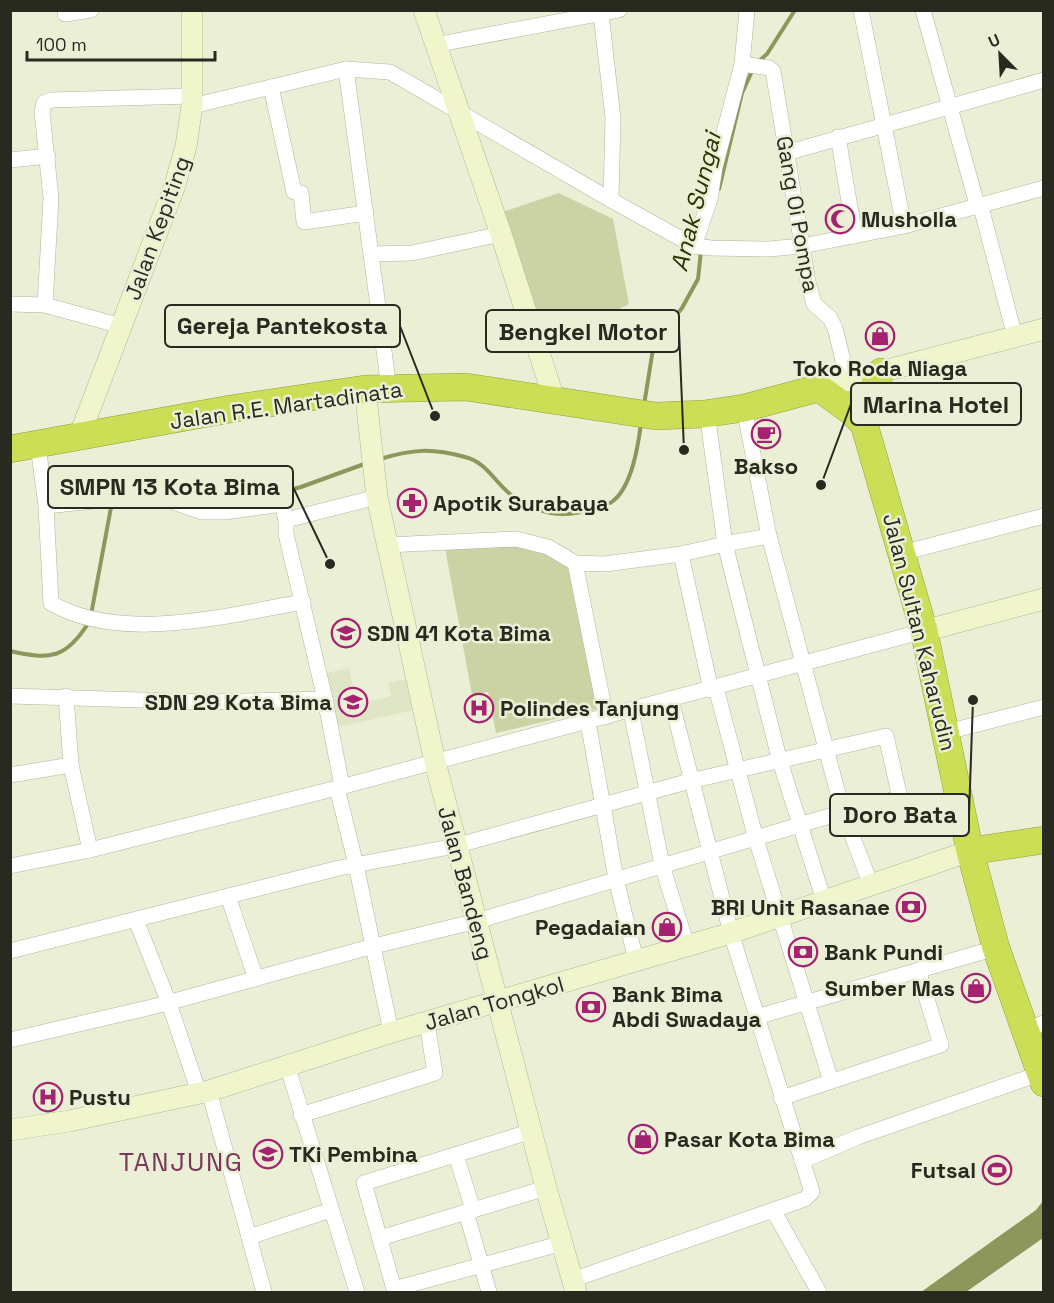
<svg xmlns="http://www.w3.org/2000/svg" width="1054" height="1303" font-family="'Space Grotesk',sans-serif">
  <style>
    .built { fill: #dfe6c6 }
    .green { fill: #cbd3a4 }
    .water { fill: #8d965b }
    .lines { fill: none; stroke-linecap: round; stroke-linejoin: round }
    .stream { stroke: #8d965b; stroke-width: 4 }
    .street-casing { stroke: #b0b59d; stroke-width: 16 }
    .secondary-casing { stroke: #b0b59d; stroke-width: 22 }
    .highway-casing { stroke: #939e43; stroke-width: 28 }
    .street { stroke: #fff; stroke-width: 15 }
    .secondary { stroke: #f0f5cc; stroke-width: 21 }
    .highway { stroke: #ccdd56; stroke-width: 27 }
    .labels { text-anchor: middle; stroke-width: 5; stroke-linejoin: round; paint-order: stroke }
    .street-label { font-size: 22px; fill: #282a20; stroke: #eaefd6 }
    .poi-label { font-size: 22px; font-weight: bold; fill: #282a20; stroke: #eaefd6; text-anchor: start }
    .water-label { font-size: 24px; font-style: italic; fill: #2d3203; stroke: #eaefd6 }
    .quarter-label { font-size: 26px; letter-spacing: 1.5px; fill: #79385a; stroke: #eaefd6 }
    .leader { fill: none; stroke: #282a20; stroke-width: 2 }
    .callout-dot { fill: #282a20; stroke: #eaefd6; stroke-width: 2 }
    .callout { fill: #eaefd6; stroke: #282a20; stroke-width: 2 }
    .callout-label { font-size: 24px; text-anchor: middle; font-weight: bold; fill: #282a20 }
  </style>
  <rect width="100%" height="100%" fill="#eaefd6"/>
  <polygon class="built" points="349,668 357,704 391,696 388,683 407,679 414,710 339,727 326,673"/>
  <g class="green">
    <polygon points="559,193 613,219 629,304 609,314 602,331 545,352 497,214"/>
    <polygon points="515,544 542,550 571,568 601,708 496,733 488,692 472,695 445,548"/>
  </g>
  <polygon class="water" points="1043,1201 1043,1238 966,1292 921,1292 1036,1210"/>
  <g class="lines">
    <g class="stream">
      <polyline points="759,61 767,54 795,10"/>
      <polyline points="719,189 742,93 753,69"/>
      <polyline points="644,405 654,343 682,308 698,279 701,251"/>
      <path d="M380 459C413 449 432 448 465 457 486 462 494 481 510 494 537 514 561 519 592 509 598 507 608 505 613 501 632 486 638 446 641 424"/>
      <polyline points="113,494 114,486 145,485 227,498 267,496 301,487 367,463"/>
      <polyline points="91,615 112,502"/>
      <path d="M10 651C50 660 66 659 89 622"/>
    </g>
    <g class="street-casing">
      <g id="street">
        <polyline points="861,10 904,226"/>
        <polyline points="923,10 978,208"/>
        <polyline points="65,14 91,10"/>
        <polyline points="601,14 613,118 611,200"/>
        <polyline points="435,45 619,10"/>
        <polyline points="742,64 769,68 773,71 808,282 814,304 830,318 835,328 848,381"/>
        <polyline points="346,69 389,388"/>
        <polyline points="271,87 294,192 301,193 304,222 366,213"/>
        <polyline points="192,106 346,69 390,72 611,200 694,246 711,248 769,249 802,246 904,226 1044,188"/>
        <polyline points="838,137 855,236"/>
        <polyline points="786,153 1044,80"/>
        <polyline points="10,160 48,156"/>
        <polyline points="981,207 1015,337"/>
        <polyline points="694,246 710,199 715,167 742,64 747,10"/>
        <polyline points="371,254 412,253 501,234"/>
        <polyline points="10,304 45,305 121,326"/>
        <polyline points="45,305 51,198 42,112 44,103 51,100 191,96"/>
        <polyline points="744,408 769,536"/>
        <polyline points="707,413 725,544 769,536 843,812 871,885"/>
        <path d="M38 445 46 506 51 603C121 644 228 615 303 602"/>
        <polyline points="46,506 153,495 202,512 224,512 282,504 286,520 377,497"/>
        <polyline points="286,520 286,534 325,699"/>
        <polyline points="387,545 516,539 548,547 575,563 606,717"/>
        <polyline points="902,553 1044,516"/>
        <polyline points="681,554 725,544 779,758 824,901"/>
        <polyline points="575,563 605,564 681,554 711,690"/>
        <polyline points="716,688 756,839 831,1081"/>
        <polyline points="10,696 206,702 325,699 342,786"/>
        <polyline points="66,696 71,765 90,850"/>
        <polyline points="631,711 662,865 687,946"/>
        <polyline points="588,722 616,879 636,960"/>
        <polyline points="947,732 1044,707"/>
        <polyline points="10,775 71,765"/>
        <polyline points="337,788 356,865 391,1032"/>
        <polyline points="10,866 90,850 337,788 924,631"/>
        <polyline points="228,896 256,979"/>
        <polyline points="136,920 169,1003 199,1093"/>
        <polyline points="10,951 339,868 455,846 690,781 886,736 900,798 843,812 477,921 370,947 156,1006 10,1040"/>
        <polyline points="756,1017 996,948"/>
        <polyline points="1023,1031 1044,1023"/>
        <polyline points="287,1065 357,1292"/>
        <polyline points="209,1091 264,1292"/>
        <polyline points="781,1098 941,1045 918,970"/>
        <polyline points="301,1115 435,1073 427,1023"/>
        <polyline points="532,1131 364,1183 394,1289 563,1243"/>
        <polyline points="456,1155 473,1210"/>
        <polyline points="802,1161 858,1137 1039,1074"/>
        <polyline points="773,1210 819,1292"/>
        <polyline points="466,1212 489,1292"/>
        <polyline points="249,1237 331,1210"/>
        <polyline points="380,1238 546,1188"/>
        <polyline points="572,1280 805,1199 812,1192 731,933 671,700"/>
      </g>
    </g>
    <g class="secondary-casing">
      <g id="secondary">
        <polyline points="424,10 501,234 554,399"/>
        <polyline points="819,388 1044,329"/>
        <polyline points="365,389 377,497 435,762 546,1188 576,1292"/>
        <polyline points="79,437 175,185 186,146 192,106 192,10"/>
        <polyline points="924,631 1044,599"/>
        <polyline points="10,1130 69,1121 209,1091 389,1033 731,933 970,851"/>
      </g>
    </g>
    <g class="highway-casing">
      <g id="highway">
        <polyline points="881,372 868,399 864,424 924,631 970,851 996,948 1044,1083"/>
        <polyline points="10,449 230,409 365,389 466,387 656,416 704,414 744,408 819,388 852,412 864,424"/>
        <polyline points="970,851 1044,840"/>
      </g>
    </g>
    <use href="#street" class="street"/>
    <use href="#secondary" class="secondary"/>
    <use href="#highway" class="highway"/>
  </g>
  <defs>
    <g id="mosque-ring" transform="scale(1.5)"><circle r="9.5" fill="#eaefd6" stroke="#a52270" stroke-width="1.5"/><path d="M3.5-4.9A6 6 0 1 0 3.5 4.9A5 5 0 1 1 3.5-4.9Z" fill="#a52270"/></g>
    <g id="shop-ring" transform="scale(1.5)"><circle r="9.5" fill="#eaefd6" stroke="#a52270" stroke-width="1.5"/><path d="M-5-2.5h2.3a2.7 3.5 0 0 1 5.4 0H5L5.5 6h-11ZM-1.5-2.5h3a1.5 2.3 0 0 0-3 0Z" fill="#a52270"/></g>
    <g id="cafe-ring" transform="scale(1.5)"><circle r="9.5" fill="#eaefd6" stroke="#a52270" stroke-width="1.5"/><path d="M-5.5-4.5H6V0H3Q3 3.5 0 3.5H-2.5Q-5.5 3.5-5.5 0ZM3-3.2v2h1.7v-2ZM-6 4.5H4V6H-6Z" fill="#a52270"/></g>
    <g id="pharmacy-ring" transform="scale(1.5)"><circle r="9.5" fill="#eaefd6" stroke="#a52270" stroke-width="1.5"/><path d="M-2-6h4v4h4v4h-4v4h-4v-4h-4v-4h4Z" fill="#a52270"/></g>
    <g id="school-ring" transform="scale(1.5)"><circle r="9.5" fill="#eaefd6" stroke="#a52270" stroke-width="1.5"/><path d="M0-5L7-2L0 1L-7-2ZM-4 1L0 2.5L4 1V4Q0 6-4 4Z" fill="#a52270"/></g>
    <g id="hospital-ring" transform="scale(1.5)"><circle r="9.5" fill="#eaefd6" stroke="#a52270" stroke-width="1.5"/><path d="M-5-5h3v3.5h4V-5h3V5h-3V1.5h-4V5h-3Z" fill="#a52270"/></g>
    <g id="bank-ring" transform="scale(1.5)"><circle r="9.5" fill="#eaefd6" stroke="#a52270" stroke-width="1.5"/><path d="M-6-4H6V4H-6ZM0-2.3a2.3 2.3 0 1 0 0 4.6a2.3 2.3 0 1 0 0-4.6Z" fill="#a52270"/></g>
    <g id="stadium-ring" transform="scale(1.5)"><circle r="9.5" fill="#eaefd6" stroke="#a52270" stroke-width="1.5"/><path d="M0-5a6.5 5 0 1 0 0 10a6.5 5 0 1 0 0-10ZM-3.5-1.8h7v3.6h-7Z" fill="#a52270"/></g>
  </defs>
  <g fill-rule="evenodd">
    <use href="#mosque-ring" x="840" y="219"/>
    <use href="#shop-ring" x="880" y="336"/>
    <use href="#cafe-ring" x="766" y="434"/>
    <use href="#pharmacy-ring" x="412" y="503"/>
    <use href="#school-ring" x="346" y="633"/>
    <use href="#school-ring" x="353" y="702"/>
    <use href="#hospital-ring" x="479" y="708"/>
    <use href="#bank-ring" x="911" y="907"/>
    <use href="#shop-ring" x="667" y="927"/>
    <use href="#bank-ring" x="803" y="952"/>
    <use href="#shop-ring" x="976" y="988"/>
    <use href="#bank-ring" x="591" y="1007"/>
    <use href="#hospital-ring" x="48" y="1097"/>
    <use href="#shop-ring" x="643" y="1139"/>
    <use href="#school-ring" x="268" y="1154"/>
    <use href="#stadium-ring" x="997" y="1170"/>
  </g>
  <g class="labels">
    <g class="street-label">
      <text transform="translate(798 214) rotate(80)" y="8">Gang Oi Pompa</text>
      <text transform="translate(157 228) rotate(-70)" y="8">Jalan Kepiting</text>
      <text transform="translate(286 405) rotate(-8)" y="8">Jalan R.E. Martadinata</text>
      <text transform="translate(920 632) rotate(76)" y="8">Jalan Sultan Kaharudin</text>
      <text transform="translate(466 883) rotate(75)" y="8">Jalan Bandeng</text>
      <text transform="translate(494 1003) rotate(-16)" y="8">Jalan Tongkol</text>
    </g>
    <g class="poi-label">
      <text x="861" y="227">Musholla</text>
      <text x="880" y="376" text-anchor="middle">Toko Roda Niaga</text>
      <text x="766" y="474" text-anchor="middle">Bakso</text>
      <text x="433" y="511">Apotik Surabaya</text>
      <text x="367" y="641">SDN 41 Kota Bima</text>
      <text x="332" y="710" text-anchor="end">SDN 29 Kota Bima</text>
      <text x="500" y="716">Polindes Tanjung</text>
      <text x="890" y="915" text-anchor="end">BRI Unit Rasanae</text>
      <text x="646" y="935" text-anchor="end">Pegadaian</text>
      <text x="824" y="960">Bank Pundi</text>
      <text x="955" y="996" text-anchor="end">Sumber Mas</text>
      <text x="612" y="1002">Bank Bima<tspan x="612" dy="25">Abdi Swadaya</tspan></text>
      <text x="69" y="1105">Pustu</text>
      <text x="664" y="1147">Pasar Kota Bima</text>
      <text x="289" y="1162">TKi Pembina</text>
      <text x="976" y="1178" text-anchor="end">Futsal</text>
    </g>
    <g class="water-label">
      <text transform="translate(696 202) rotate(-76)" y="8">Anak Sungai</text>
    </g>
    <g class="quarter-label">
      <text x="181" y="1171">TANJUNG</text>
    </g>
  </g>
  <path class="leader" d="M435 416L400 326M684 450L679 331M821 485L851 404M330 564L293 487M973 700L969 815"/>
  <g class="callout-dot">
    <circle cx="435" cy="416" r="6"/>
    <circle cx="684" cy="450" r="6"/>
    <circle cx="821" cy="485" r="6"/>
    <circle cx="330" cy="564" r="6"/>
    <circle cx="973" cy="700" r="6"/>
  </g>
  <g class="callout">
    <rect x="165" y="305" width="235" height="42" rx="6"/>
    <rect x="486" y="310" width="193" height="42" rx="6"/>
    <rect x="851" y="383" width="170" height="42" rx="6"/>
    <rect x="48" y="466" width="245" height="42" rx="6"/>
    <rect x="830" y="794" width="139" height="42" rx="6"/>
  </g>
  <g class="callout-label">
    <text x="282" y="334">Gereja Pantekosta</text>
    <text x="583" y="340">Bengkel Motor</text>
    <text x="936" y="413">Marina Hotel</text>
    <text x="170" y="495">SMPN 13 Kota Bima</text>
    <text x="900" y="823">Doro Bata</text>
  </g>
  <rect width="1054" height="1303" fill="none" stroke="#282a20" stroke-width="24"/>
  <g transform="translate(1000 54) rotate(336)" stroke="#eaefd6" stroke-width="4.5" paint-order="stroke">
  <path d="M0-4.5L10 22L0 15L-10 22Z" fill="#282a20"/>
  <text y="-9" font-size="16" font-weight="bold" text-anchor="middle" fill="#282a20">U</text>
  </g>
  <path d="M27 51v9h188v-9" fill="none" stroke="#282a20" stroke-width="3"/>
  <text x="36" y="51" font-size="18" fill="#282a20" stroke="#eaefd6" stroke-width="4.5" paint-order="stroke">100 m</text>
</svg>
